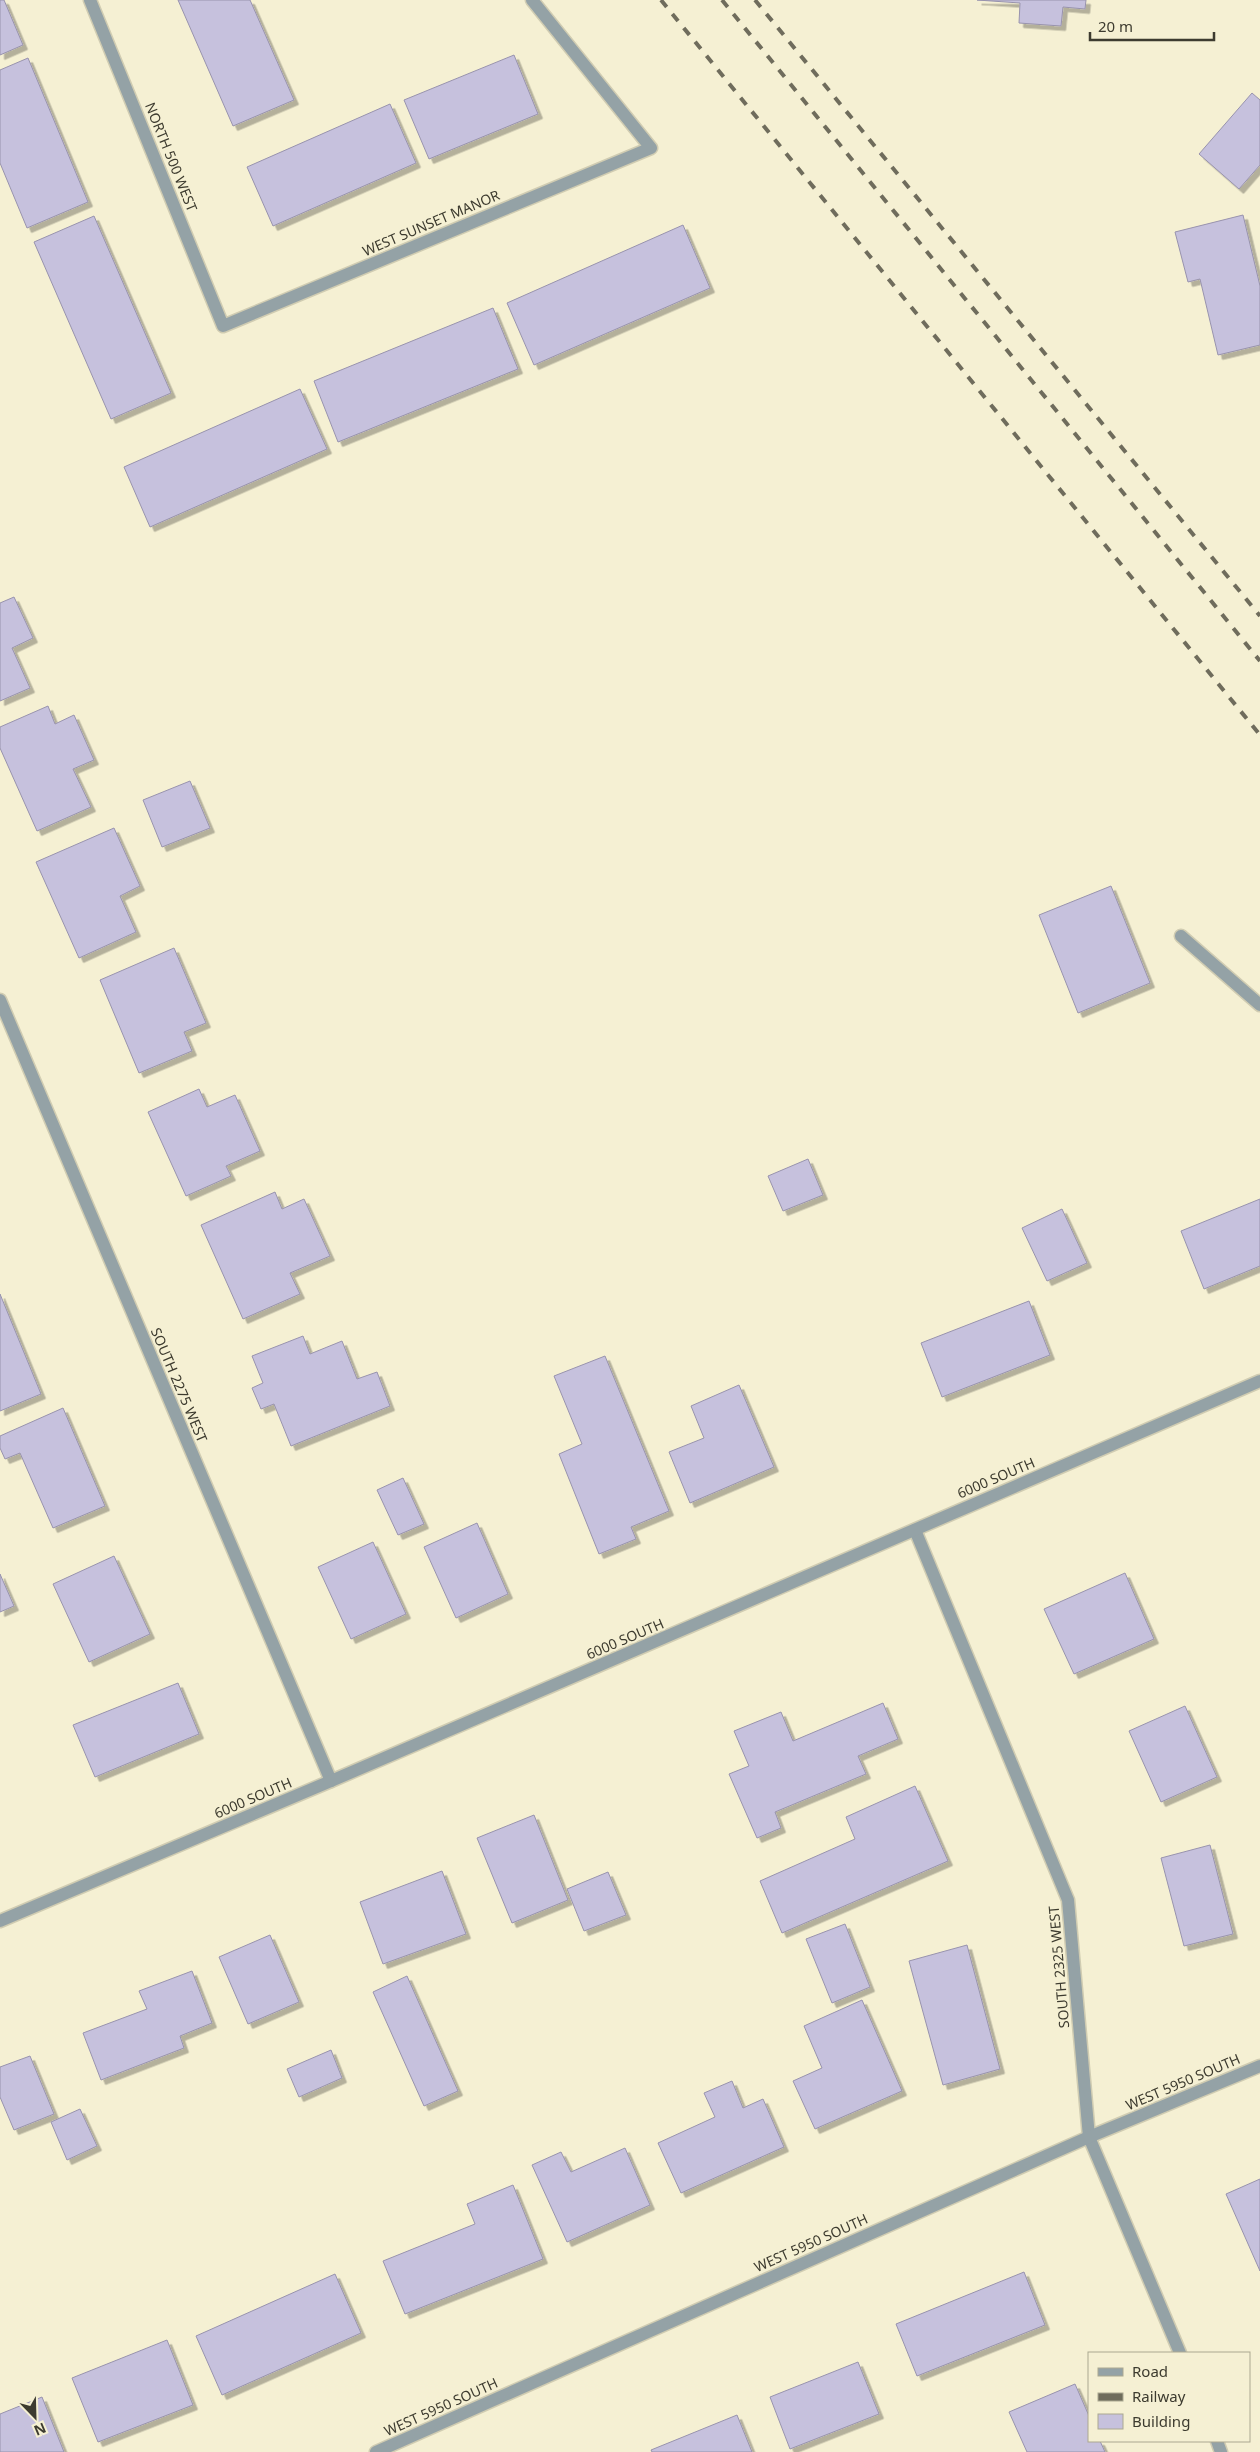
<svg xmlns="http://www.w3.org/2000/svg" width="1260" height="2452" font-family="'Noto Sans',sans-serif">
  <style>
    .building { fill: #c6c1dd; stroke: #9893ad; filter: url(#shadow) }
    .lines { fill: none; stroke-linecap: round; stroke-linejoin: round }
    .service-casing { stroke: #d0ccb2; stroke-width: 15 }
    .minor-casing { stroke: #d0ccb2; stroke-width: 15 }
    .tertiary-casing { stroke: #d0ccb2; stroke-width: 15 }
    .service { stroke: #94a2a6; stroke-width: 12 }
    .minor { stroke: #94a2a6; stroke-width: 12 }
    .tertiary { stroke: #94a2a6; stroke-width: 12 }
    .rail { stroke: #6f6c5c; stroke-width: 4; stroke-dasharray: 9 9; stroke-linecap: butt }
    .labels { text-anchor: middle; stroke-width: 4; stroke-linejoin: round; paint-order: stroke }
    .street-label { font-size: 14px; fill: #3d3b2f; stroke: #f5f0d3 }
  </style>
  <defs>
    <filter id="shadow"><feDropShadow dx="4.5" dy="4.5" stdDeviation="0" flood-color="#0004"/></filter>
  </defs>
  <rect width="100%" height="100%" fill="#f5f0d3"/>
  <g class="building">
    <polygon points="0,0 4,0 23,45 0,55"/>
    <polygon points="178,0 250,0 294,100 233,126"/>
    <polygon points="977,0 1086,0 1085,9 1063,7 1061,26 1019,23 1020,3"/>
    <polygon points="514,55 538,114 429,159 404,100"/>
    <polygon points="28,58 88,202 27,228 0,163 0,70"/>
    <polygon points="1252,93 1260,100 1260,165 1239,189 1199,154"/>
    <polygon points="390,104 416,163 273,226 247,167"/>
    <polygon points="1243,215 1260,286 1260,345 1218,355 1200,279 1188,282 1175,232"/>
    <polygon points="94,216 171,393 111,419 34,242"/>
    <polygon points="683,225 710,288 534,365 507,303"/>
    <polygon points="493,308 518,369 338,442 314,381"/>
    <polygon points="300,389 327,449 150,527 124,467"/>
    <polygon points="14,597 33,638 12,648 30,688 0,701 0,603"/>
    <polygon points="48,706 55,724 74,715 94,760 73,769 91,807 37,831 0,748 0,727"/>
    <polygon points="190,781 210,828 162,847 143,800"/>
    <polygon points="114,828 140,886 120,896 136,932 79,958 36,862"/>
    <polygon points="1111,886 1150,983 1078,1013 1039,915"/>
    <polygon points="174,948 206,1023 184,1032 192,1051 139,1073 100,980"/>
    <polygon points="199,1089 207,1107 235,1095 260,1151 226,1166 231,1176 186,1196 148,1112"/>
    <polygon points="808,1159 823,1195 783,1211 768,1176"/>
    <polygon points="275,1192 282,1209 304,1199 330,1256 290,1273 300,1294 243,1319 201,1225"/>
    <polygon points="1260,1199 1260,1266 1204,1289 1181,1231"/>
    <polygon points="1062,1209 1087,1263 1047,1281 1022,1228"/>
    <polygon points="0,1294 41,1394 0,1411"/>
    <polygon points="1029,1301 1050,1355 942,1397 921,1343"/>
    <polygon points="303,1336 310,1354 342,1341 357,1379 377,1372 390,1406 291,1446 274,1404 261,1409 252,1388 263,1383 252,1356"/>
    <polygon points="605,1356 669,1511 631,1527 636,1539 599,1554 559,1454 582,1444 554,1376"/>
    <polygon points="739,1385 774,1467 690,1503 669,1452 704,1438 691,1406"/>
    <polygon points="63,1408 105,1506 53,1528 20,1453 5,1459 0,1448 0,1436"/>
    <polygon points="403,1478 424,1524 398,1535 377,1490"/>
    <polygon points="477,1523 508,1594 456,1618 424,1547"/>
    <polygon points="373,1542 406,1614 351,1639 318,1567"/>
    <polygon points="114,1556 150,1634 89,1662 53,1584"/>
    <polygon points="1125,1573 1154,1639 1074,1674 1044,1609"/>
    <polygon points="0,1574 14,1606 0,1612"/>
    <polygon points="178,1683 199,1734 95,1777 73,1725"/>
    <polygon points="883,1703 898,1739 858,1756 866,1774 775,1812 781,1828 757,1838 729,1774 749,1766 734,1731 781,1712 793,1741"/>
    <polygon points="1185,1706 1217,1777 1161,1802 1129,1731"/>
    <polygon points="915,1786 948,1861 782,1933 760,1881 855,1839 846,1817"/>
    <polygon points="534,1815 568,1900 512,1923 477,1838"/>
    <polygon points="1210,1845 1233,1934 1184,1946 1161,1858"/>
    <polygon points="442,1871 466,1934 383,1964 360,1902"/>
    <polygon points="608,1872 626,1915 584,1931 567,1889"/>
    <polygon points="845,1924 870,1987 832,2003 806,1939"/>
    <polygon points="270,1935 299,2002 248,2024 219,1957"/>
    <polygon points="967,1945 1000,2069 943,2085 909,1961"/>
    <polygon points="192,1971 212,2023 180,2036 184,2048 101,2080 83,2033 147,2009 139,1991"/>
    <polygon points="407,1976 458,2091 424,2106 373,1992"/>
    <polygon points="862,2000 902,2091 815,2129 793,2081 822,2068 804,2026"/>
    <polygon points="331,2050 342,2078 299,2097 287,2069"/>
    <polygon points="30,2056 54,2114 14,2130 0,2097 0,2067"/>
    <polygon points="732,2081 743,2108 763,2099 784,2147 681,2193 658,2143 715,2117 704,2093"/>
    <polygon points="80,2109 97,2146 67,2160 51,2122"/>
    <polygon points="625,2148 650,2205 567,2242 532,2165 561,2152 571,2172"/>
    <polygon points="1260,2179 1260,2271 1226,2194"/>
    <polygon points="513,2185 543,2259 405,2314 383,2261 475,2224 467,2204"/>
    <polygon points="1024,2272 1045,2325 917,2376 896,2324"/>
    <polygon points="335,2274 361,2333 222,2395 196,2336"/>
    <polygon points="167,2340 193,2405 98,2442 72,2378"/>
    <polygon points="858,2362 879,2414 790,2449 770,2397"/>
    <polygon points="1075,2384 1089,2416 1089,2441 1100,2441 1105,2452 1027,2452 1009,2412"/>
    <polygon points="42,2397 64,2452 0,2452 0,2414"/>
    <polygon points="737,2415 752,2452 652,2452 651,2450"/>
  </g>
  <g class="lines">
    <g class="service-casing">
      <polyline id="service" points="1181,936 1260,1005"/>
    </g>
    <g class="minor-casing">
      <g id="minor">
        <polyline points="90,0 223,326 651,148 532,0"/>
        <polyline points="0,1000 331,1781"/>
        <polyline points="915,1530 1068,1900 1089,2137 1180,2353"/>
        <polyline points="1217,2441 1221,2452"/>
        <polyline points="376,2452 1089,2137 1260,2066"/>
      </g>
    </g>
    <g class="tertiary-casing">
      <polyline id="tertiary" points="0,1921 331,1781 1260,1381"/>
    </g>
    <use href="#service" class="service"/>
    <use href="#minor" class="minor"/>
    <use href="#tertiary" class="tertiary"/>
    <g class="rail">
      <polyline points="661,0 1260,735"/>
      <polyline points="722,0 1260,661"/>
      <polyline points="755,0 1260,616"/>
    </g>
  </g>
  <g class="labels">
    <g class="street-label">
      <text transform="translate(171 157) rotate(68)" y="5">NORTH 500 WEST</text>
      <text transform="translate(431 223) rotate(-23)" y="5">WEST SUNSET MANOR</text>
      <text transform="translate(179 1385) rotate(67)" y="5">SOUTH 2275 WEST</text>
      <text transform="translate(996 1478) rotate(-23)" y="5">6000 SOUTH</text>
      <text transform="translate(625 1639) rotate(-23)" y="5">6000 SOUTH</text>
      <text transform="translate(253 1798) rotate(-23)" y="5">6000 SOUTH</text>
      <text transform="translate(1059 1967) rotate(-95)" y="5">SOUTH 2325 WEST</text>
      <text transform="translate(1183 2082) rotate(-23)" y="5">WEST 5950 SOUTH</text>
      <text transform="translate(811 2243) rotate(-24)" y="5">WEST 5950 SOUTH</text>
      <text transform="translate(441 2407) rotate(-24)" y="5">WEST 5950 SOUTH</text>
    </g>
  </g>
  <rect x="1088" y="2352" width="162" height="90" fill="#f5f0d3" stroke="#aba891"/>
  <rect x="1098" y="2368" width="25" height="8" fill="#94a2a6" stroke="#aba891"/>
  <text x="1132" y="2377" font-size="15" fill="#3d3b2f">Road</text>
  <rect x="1098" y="2393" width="25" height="8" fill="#6f6c5c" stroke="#aba891"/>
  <text x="1132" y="2402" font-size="15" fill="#3d3b2f">Railway</text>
  <rect x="1098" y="2414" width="25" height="15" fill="#c6c1dd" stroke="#aba891"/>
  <text x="1132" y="2427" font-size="15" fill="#3d3b2f">Building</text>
  <g transform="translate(35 2417) rotate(157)" stroke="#f5f0d3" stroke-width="4" paint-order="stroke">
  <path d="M0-4L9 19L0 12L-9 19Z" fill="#3d3b2f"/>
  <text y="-8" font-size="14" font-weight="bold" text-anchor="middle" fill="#3d3b2f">N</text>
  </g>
  <path d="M1090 32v8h124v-8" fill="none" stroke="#3d3b2f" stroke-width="2.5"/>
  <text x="1098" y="32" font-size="15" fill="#3d3b2f" stroke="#f5f0d3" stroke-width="4" paint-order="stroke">20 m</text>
</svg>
